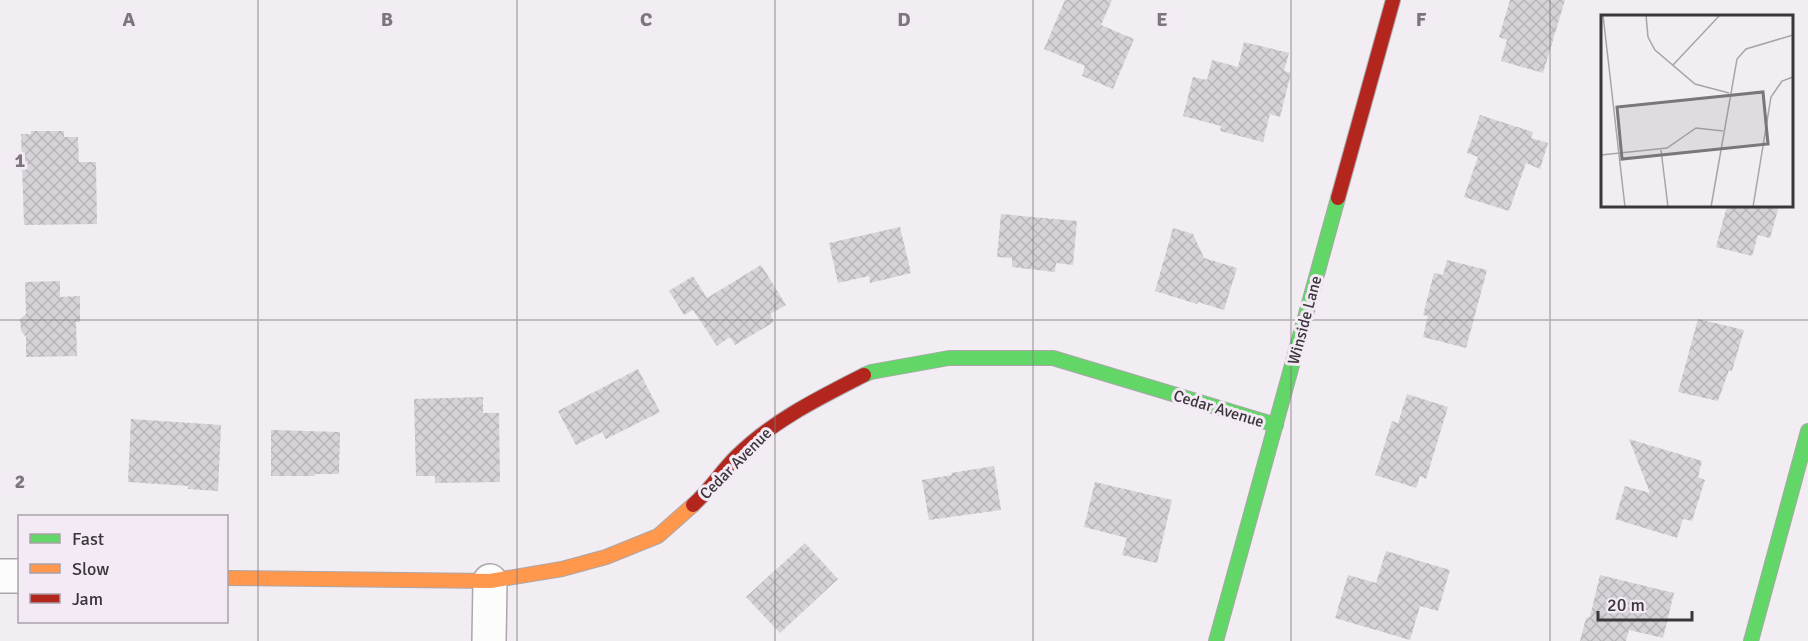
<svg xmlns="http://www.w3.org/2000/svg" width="1808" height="641" font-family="Signika,sans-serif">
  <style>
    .building { fill: url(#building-cross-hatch) }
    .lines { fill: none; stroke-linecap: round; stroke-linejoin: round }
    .street-casing { stroke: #aaa6aa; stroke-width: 36 }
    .fast-casing { stroke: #aaa6aa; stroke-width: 16 }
    .slow-casing { stroke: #aaa6aa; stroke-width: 16 }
    .jam-casing { stroke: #aaa6aa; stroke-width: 16 }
    .street { stroke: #fdfcfd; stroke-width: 33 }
    .fast { stroke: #63d668; stroke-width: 14 }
    .slow { stroke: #ff974d; stroke-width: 14 }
    .jam { stroke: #b3261e; stroke-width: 14 }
    .grid { fill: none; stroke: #7a767b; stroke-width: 1.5; stroke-opacity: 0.55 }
    .labels { text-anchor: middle; stroke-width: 6; stroke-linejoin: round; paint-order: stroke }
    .street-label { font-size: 16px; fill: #3a363b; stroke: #f3eaf5 }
    .inset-road { fill: none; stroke: #a8a4a9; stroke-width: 1.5 }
    .view { fill: #7a767b; fill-opacity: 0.15; stroke: #7a767b; stroke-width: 3 }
    .inset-edge { fill: none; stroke: #3a363b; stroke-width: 3 }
    .grid-label { font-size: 20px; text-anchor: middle; font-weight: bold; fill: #7a767b; stroke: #f3eaf5; stroke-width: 6; stroke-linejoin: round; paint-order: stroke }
  </style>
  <defs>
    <pattern id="building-cross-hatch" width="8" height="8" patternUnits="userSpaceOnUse" patternTransform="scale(1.5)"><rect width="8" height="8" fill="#d5d3d8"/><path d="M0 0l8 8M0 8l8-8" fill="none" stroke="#b8b6ba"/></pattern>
  </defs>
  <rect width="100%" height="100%" fill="#f2edf2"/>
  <g class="building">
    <polygon points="1065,0 1112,0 1101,25 1134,39 1113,89 1082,76 1085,66 1044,49"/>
    <polygon points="1510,0 1565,0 1543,73 1501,61 1507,40 1499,37"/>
    <polygon points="1244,42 1289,53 1284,71 1291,73 1280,117 1270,114 1263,142 1220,131 1221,126 1183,116 1193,77 1207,80 1212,60 1238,67"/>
    <polygon points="1480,115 1533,132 1531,138 1548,143 1540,169 1526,163 1509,211 1464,197 1478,157 1467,153"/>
    <polygon points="31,131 64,131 64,137 78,137 79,162 96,162 97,224 24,225 21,134 31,134"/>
    <polygon points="1727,206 1779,206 1770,238 1758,235 1752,256 1716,247"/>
    <polygon points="1001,214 1077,221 1073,265 1056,263 1055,272 1012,267 1012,258 997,257"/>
    <polygon points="900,227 911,273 870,283 869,276 838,283 829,243"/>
    <polygon points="1173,228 1193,234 1204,258 1237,268 1224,310 1198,302 1197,304 1155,291"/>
    <polygon points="1447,260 1487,270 1466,348 1423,337 1428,316 1423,315 1434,273 1443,275"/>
    <polygon points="761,265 786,305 770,314 774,322 735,345 730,337 717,346 693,310 684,315 669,291 693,276 707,298"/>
    <polygon points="60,281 60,297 80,296 80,322 76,322 77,356 26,357 26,337 21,331 20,319 26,314 25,282"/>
    <polygon points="1698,319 1744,330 1732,371 1729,370 1718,401 1678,392"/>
    <polygon points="638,369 660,412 606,439 602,432 576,445 558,411"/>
    <polygon points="1407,394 1448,407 1426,479 1420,476 1416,488 1375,475 1392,421 1398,423"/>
    <polygon points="483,397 483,413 499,413 500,482 435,483 435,476 416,476 414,399"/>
    <polygon points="131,419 221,425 218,491 188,489 188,486 128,482"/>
    <polygon points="271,430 340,432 339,474 315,474 315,476 271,476"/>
    <polygon points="1629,439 1702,461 1698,477 1705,480 1692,521 1683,519 1677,538 1615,519 1625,486 1650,493"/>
    <polygon points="994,466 1001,510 929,520 922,480 952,475 951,473"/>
    <polygon points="1095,482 1172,500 1157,563 1122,555 1127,538 1084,527"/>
    <polygon points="805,543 838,579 780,633 746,597"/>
    <polygon points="1386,551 1450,570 1438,611 1420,606 1410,640 1335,618 1348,575 1376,583"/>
    <polygon points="1600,575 1674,593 1663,638 1629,630 1626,641 1580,641 1586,618 1590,617"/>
  </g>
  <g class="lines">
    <g class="street-casing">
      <g id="street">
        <polyline points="0,576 20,576"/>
        <polyline points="489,641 490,581"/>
      </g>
    </g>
    <g class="fast-casing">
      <g id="fast">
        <polyline points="864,375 871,372 949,358 1053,358 1276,425"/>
        <polyline points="1216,641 1338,198"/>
        <polyline points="1751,641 1808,431"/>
      </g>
    </g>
    <g class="slow-casing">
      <polyline id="slow" points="226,578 490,581 562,569 606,557 658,536 693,505"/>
    </g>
    <g class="jam-casing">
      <g id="jam">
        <polyline points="1338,198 1393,0"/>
        <path d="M693 505C709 491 721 472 736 457 772 421 819 398 864 375"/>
      </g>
    </g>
    <use href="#street" class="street"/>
    <use href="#fast" class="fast"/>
    <use href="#slow" class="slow"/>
    <use href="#jam" class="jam"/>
  </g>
  <path class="grid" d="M258 0V641M517 0V641M775 0V641M1033 0V641M1291 0V641M1550 0V641M0 320H1808"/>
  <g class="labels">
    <g class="street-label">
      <text transform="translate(1304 320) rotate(-75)" y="6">Winside Lane</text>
      <text transform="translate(1219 408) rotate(17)" y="6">Cedar Avenue</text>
      <text transform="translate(735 463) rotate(-45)" y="6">Cedar Avenue</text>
    </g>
  </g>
  <g transform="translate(1601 15)">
    <rect width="192" height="192" fill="#f2edf2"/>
    <path class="inset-road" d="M2 0 24 192M45 0 47 22 54 35 94 69 128 78M72 50 119 0M60 135 67 192M0 140 66 133 95 113 122 116M110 192 136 44 145 34 192 20M152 192 170 82 181 66 192 62"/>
    <path class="view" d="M162 77 167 129 21 144 16 92Z"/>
    <rect width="192" height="192" class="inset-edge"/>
  </g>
  <g class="grid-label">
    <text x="129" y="26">A</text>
    <text x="387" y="26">B</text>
    <text x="646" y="26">C</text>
    <text x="904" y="26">D</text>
    <text x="1162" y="26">E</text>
    <text x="1421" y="26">F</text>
    <text x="20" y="167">1</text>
    <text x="20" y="488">2</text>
  </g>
  <rect x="18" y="515" width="210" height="108" fill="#f3eaf5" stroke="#a9a2ab" stroke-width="1.5"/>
  <rect x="30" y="534" width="30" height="9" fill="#63d668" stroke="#a9a2ab" stroke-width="1.5"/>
  <text x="72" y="545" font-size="18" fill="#3a363b">Fast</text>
  <rect x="30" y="564" width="30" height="9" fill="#ff974d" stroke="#a9a2ab" stroke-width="1.5"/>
  <text x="72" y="575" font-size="18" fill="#3a363b">Slow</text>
  <rect x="30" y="594" width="30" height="9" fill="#b3261e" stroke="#a9a2ab" stroke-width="1.5"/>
  <text x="72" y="605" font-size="18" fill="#3a363b">Jam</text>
  <path d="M1598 611v9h94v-9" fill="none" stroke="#3a363b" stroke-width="3"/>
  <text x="1607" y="611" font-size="18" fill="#3a363b" stroke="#f3eaf5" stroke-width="4.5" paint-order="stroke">20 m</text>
</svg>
